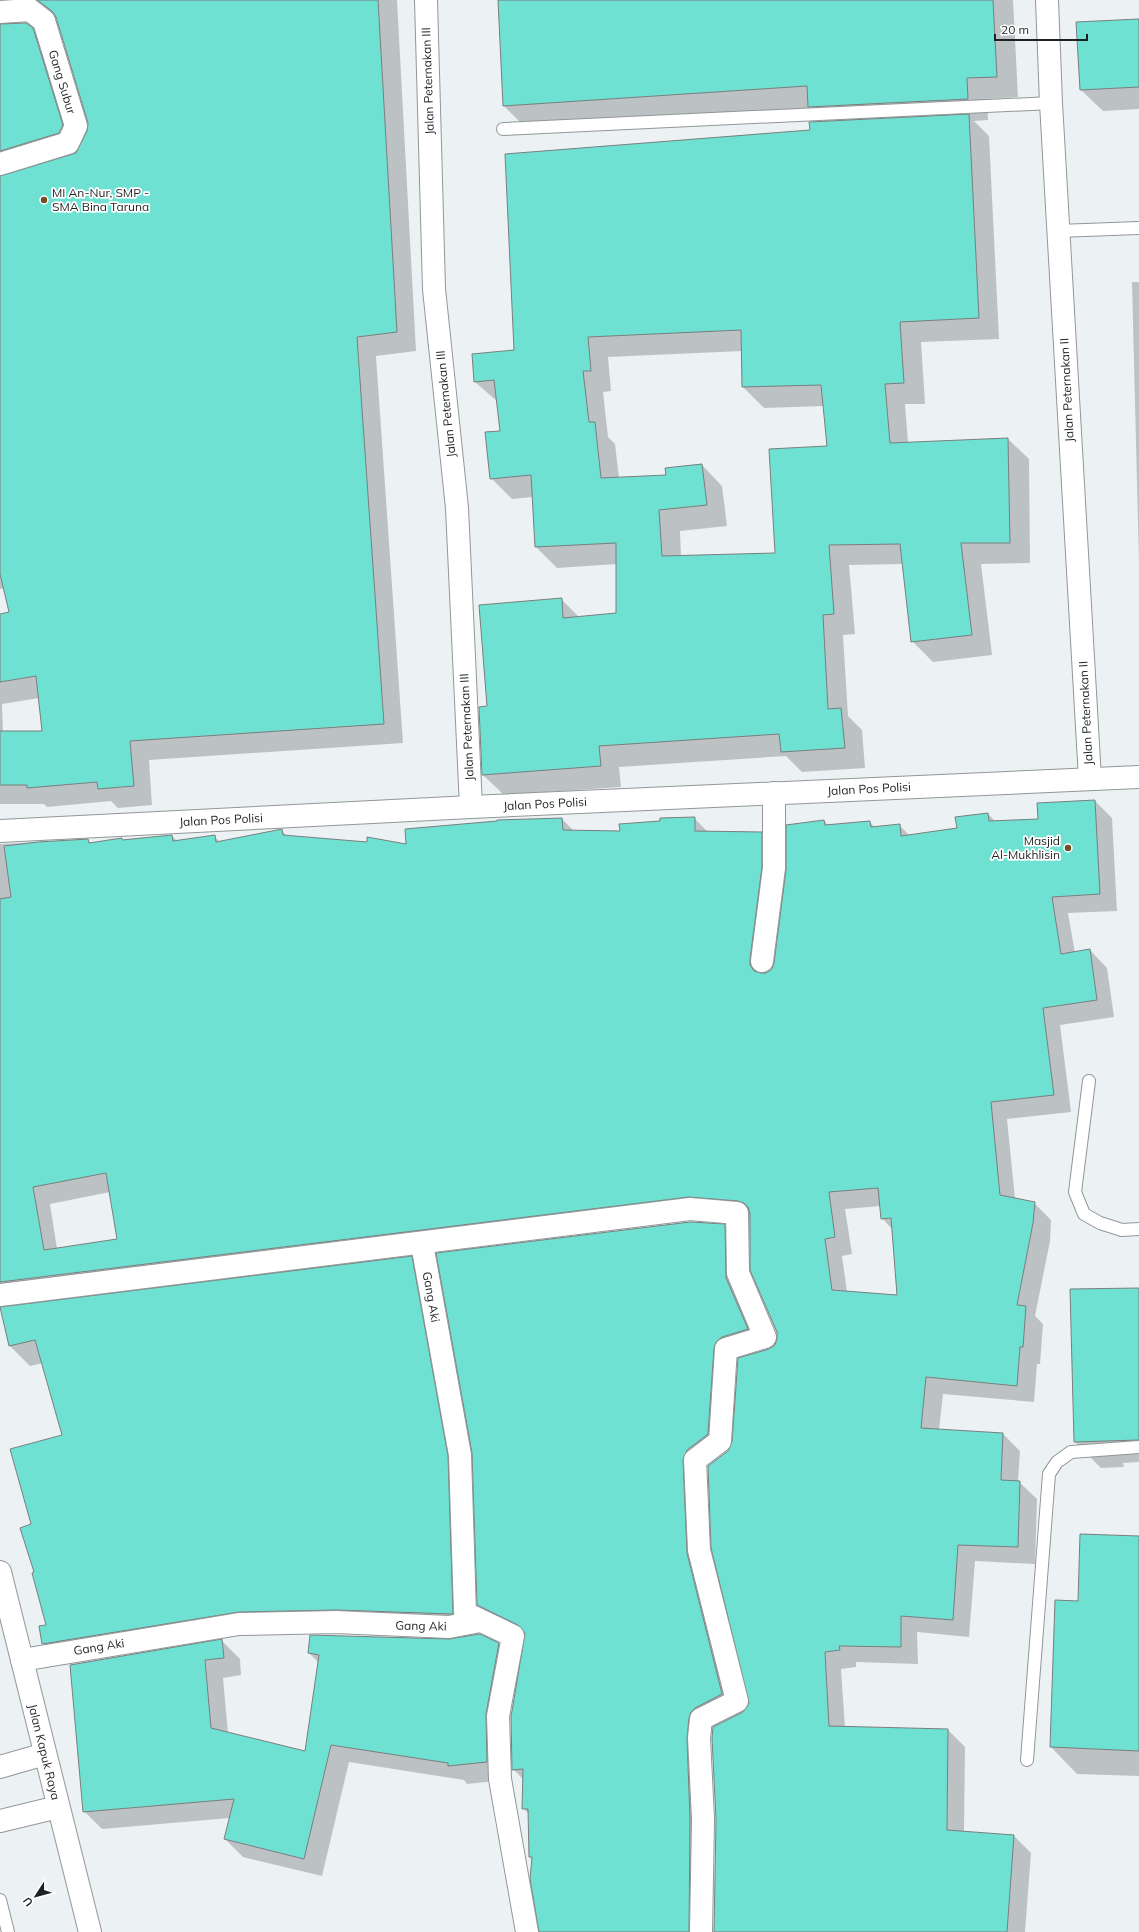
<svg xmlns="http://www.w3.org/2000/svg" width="1139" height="1932" font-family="Mulish,sans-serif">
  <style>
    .shadow { fill: #0003; fill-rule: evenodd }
    .building { fill: #6ee1d2; stroke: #797f7e; fill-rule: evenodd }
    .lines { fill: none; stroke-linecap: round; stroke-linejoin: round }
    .service-casing { stroke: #919798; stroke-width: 14 }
    .minor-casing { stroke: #919798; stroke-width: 24 }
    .tertiary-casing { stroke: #919798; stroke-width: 24 }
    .secondary-casing { stroke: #919798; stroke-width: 24 }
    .service { stroke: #fff; stroke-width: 12 }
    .minor { stroke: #fff; stroke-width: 22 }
    .tertiary { stroke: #fff; stroke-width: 22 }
    .secondary { stroke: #fff; stroke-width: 22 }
    .poi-dot { fill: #6f4e25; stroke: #fff; stroke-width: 1.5 }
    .labels { text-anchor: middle; stroke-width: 3.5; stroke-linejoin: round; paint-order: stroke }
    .street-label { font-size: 12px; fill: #1e2021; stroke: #fff }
    .poi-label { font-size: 12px; fill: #1e2021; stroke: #fff; text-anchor: start }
  </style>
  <rect width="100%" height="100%" fill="#ecf2f4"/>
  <g class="shadow">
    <path d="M0 0H397L416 351 376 356 403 743 149 760 152 805 118 808 111 801 47 807 44 804H0V615L10 613 4 588 0 589ZM50 16 57 19 89 122 88 131 82 146 52 49 33 29 10 24 13 20ZM76 152 72 156 11 174 15 171ZM39 698 44 732H3L2 704Z"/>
    <path d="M499 0H1013L1018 97 987 99 988 120 974 121 989 136 999 339 921 342 925 404H905L908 443 1008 439 1029 459 1030 563 981 564 992 655 933 662 912 641 903 564 849 565 855 634 843 635 848 716 862 730 865 768 802 772 786 756 619 767 621 787 504 795 483 775 488 707 561 599 579 617 617 614V564L557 568 536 547 533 497 512 499 491 478 501 431 498 402 475 382 811 131 825 122 810 108 525 127 504 106ZM742 351 743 387 764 408 824 406 828 447 776 554 681 557 680 531 727 526 722 486 702 465 667 476 619 478 615 444 608 437 603 392 611 391 608 357Z"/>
    <polygon points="1139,20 1139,109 1103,111 1081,90"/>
    <polygon points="1132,282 1139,282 1139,563"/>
    <path d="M1095 801 1112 818 1117 911 1068 913 1075 953 1090 950 1107 968 1114 1017 1060 1025 1071 1112 1007 1119 1015 1199 1034 1203 1051 1220 1050 1241 1035 1316 1043 1324 1040 1364H1037L1034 1402 943 1394 939 1430 1003 1434 1020 1451 1018 1481 1037 1499 1035 1564 975 1561 969 1637 917 1632 918 1664 856 1662V1667L841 1669 845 1728 948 1730 965 1747 964 1832 1014 1836 1031 1853 1025 1932H715L744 1713 750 1703 729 1451 769 1350 775 1346 778 1339 777 1332 751 1270 749 1217 706 1213 0 1298V844L88 840 91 844 121 839 124 841 172 836 177 841 214 836 220 842 281 830 288 837 407 845 562 819 574 831 621 832 694 818 708 832 761 833 778 850V885L767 974 772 970 824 821 829 826 870 822 875 828 899 825 910 836 958 828 988 814 996 822 1039 820ZM110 1192 118 1240 57 1249 50 1204ZM881 1206 882 1218 892 1229 898 1296 847 1292 842 1256 852 1254 845 1209Z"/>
    <polygon points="724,1225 742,1243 765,1346 740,1354 733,1359 730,1366 725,1452 704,1467 704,1571 739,1712 708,1729 706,1932 540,1932 532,1859 530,1857 529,1814 523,1808 523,1779 513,1769 526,1636 496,1622 478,1605"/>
    <polygon points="411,1257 432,1278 468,1478 473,1634 357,1630 260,1632 64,1664 43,1643 47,1626 36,1573 32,1525 63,1436 43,1363 30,1366 10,1346 1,1308"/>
    <polygon points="1139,1289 1139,1462 1123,1463 1124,1467 1101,1468 1075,1442"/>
    <polygon points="1139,1537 1139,1776 1077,1774 1051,1747 1079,1602"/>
    <polygon points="222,1641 240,1659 241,1675 223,1678 228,1733 306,1752 319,1663 309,1653 498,1644 517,1662 503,1732 505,1780 467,1784 464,1780 349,1762 322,1876 243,1857 225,1839 230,1818 102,1829 84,1811 71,1666"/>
  </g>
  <g class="building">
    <polygon points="37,0 378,0 397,332 357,337 384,724 130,741 134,786 98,789 97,782 27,788 27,785 0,785 0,731 42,731 36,676 0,682 0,614 9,612 0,574 0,176 76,153 87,131 88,123 56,17 52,11"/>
    <polygon points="498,0 993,0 997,77 967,78 968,99 808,107 807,86 503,106"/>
    <polygon points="1139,19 1139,87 1080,90 1076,22"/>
    <polygon points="26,23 33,28 63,125 59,133 0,151 0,24"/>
    <path d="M969 114 979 318 900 322 904 383 885 384 890 443 1008 438 1010 543H961L972 635 911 642 900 544 829 545 834 614 823 615 828 709 841 708 845 748 781 752 779 734 599 746 601 766 482 775 479 707 487 706 479 605 562 598 563 618 616 613V543L535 547 531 475 490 479 485 432 500 431 494 380 474 382 472 354 514 350 505 154 810 130 809 122ZM741 330 742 387 821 385 827 446 769 449 775 553 662 556 659 510 707 505 702 464 665 468 666 475 601 478 595 422H589L583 371H591L588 337Z"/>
    <path d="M1095 800 1100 894 1052 897 1061 954 1090 949 1097 1000 1043 1008 1054 1095 991 1102 1000 1195 1035 1202 1033 1223 1017 1305 1026 1306 1023 1347H1020L1017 1386 926 1377 921 1428 1003 1433 1001 1480 1020 1481 1018 1547 958 1545 953 1620 901 1616V1647L839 1646 840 1650 825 1652 829 1726 948 1729 947 1830 1014 1835 1007 1932H714L716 1819 712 1738 713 1727 743 1712 749 1703 711 1548 708 1466 728 1451 732 1442 738 1358 769 1349 775 1345 777 1339V1332L750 1270V1213L748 1207 744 1203 738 1201 689 1197 0 1282V899L11 897 4 846 38 842 88 839 89 843 122 838V840L172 835 173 841 215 835 216 842 282 829 283 835 367 842V837L406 844 405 829 497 821V820L562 818 563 830 620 831 619 824 660 821V818L695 817V831L762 832V867L750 959V965L754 971 761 973H766L772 969 774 963 786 870V825L824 820 825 825 870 821 871 827 900 824 901 836 957 828 955 817 988 813 989 821 1038 819 1037 803ZM106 1173 117 1239 44 1250 33 1187ZM878 1188 881 1219 891 1218 897 1295 832 1290 825 1239 835 1237 829 1192Z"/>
    <polygon points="690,1222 725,1224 726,1278 748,1329 722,1337 716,1342 714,1348 708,1434 687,1450 683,1460 687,1553 722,1694 695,1708 691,1712 689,1718 687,1738 690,1819 689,1932 539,1932 530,1879 532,1857 529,1857 528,1809 522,1809 523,1769 512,1770 511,1717 525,1633 518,1625 477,1605 472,1453 436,1253"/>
    <polygon points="412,1256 448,1456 453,1614 336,1610 239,1612 42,1644 39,1626 46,1625 32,1573 34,1572 20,1528 31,1524 10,1449 62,1435 35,1340 9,1346 0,1307"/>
    <polygon points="1139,1288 1139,1440 1074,1442 1070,1289"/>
    <polygon points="1080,1534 1139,1536 1139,1751 1050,1747 1055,1600 1078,1601"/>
    <polygon points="480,1634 499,1643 486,1714 487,1762 448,1766 448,1763 331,1745 304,1859 224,1839 234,1799 83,1812 70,1665 222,1639 224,1658 205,1660 211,1728 305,1751 319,1655 308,1653 310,1635 449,1639"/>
  </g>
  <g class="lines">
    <g class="service-casing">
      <g id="service">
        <polyline points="503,129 1051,103"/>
        <polyline points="1058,231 1139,228"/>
        <polyline points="1089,1081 1075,1192 1084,1214 1100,1223 1122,1230 1139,1229"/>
        <polyline points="1027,1760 1049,1474 1057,1462 1071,1452 1139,1447"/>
        <polyline points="0,1900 8,1932"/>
      </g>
    </g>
    <g class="minor-casing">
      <g id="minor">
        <polyline points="426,0 434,289 457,508 471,807"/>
        <polyline points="0,12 30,10 44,21 76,126 68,143 0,164"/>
        <polyline points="762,961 774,868 774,793"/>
        <polyline points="422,1244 460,1455 465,1613 513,1636 498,1716 500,1779 527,1932"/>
        <polyline points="0,1295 690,1209 737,1213 738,1273 765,1337 726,1349 720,1441 695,1460 699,1550 737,1701 701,1719 699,1738 703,1819 701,1932"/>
        <polyline points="22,1660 239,1624 336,1622 449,1627 480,1621"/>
        <polyline points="0,1767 45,1754"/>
        <polyline points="0,1821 58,1807"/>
      </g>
    </g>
    <g class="tertiary-casing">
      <g id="tertiary">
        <polyline points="1047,0 1051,103 1090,779"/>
        <polyline points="0,831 471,807 1139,777"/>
      </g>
    </g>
    <g class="secondary-casing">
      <polyline id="secondary" points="0,1572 90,1932"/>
    </g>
    <use href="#service" class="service"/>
    <use href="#minor" class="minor"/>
    <use href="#tertiary" class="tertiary"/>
    <use href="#secondary" class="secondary"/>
  </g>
  <g class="poi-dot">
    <circle cx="44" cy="200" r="4"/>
    <circle cx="1068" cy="848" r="4"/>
  </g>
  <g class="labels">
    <g class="street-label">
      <text transform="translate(428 81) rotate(-92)" y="4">Jalan Peternakan III</text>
      <text transform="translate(62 82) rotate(73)" y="4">Gang Subur</text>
      <text transform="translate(1067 390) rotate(-93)" y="4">Jalan Peternakan II</text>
      <text transform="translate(446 404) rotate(-96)" y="4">Jalan Peternakan III</text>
      <text transform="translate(1086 713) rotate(-93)" y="4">Jalan Peternakan II</text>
      <text transform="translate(467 727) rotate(-93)" y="4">Jalan Peternakan III</text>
      <text transform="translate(869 789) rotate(-3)" y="4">Jalan Pos Polisi</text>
      <text transform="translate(545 804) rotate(-3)" y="4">Jalan Pos Polisi</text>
      <text transform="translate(221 820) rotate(-3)" y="4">Jalan Pos Polisi</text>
      <text transform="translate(431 1297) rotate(80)" y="4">Gang Aki</text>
      <text transform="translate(421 1626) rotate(1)" y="4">Gang Aki</text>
      <text transform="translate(99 1647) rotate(-9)" y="4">Gang Aki</text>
      <text transform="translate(44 1752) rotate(76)" y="4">Jalan Kapuk Raya</text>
    </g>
    <g class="poi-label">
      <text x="52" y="197">MI An-Nur, SMP -<tspan x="52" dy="14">SMA Bina Taruna</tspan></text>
      <text x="1060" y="845" text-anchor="end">Masjid<tspan x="1060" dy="14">Al-Mukhlisin</tspan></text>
    </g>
  </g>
  <g transform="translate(36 1896) rotate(234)" stroke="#ffffff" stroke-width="3" paint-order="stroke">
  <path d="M0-3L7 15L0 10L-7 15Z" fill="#1e2021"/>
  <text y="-6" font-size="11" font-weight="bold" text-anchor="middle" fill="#1e2021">U</text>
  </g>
  <path d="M995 34v6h92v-6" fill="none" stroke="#1e2021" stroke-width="2"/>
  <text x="1001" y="34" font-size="12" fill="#1e2021" stroke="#ffffff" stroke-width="3" paint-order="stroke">20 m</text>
</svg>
